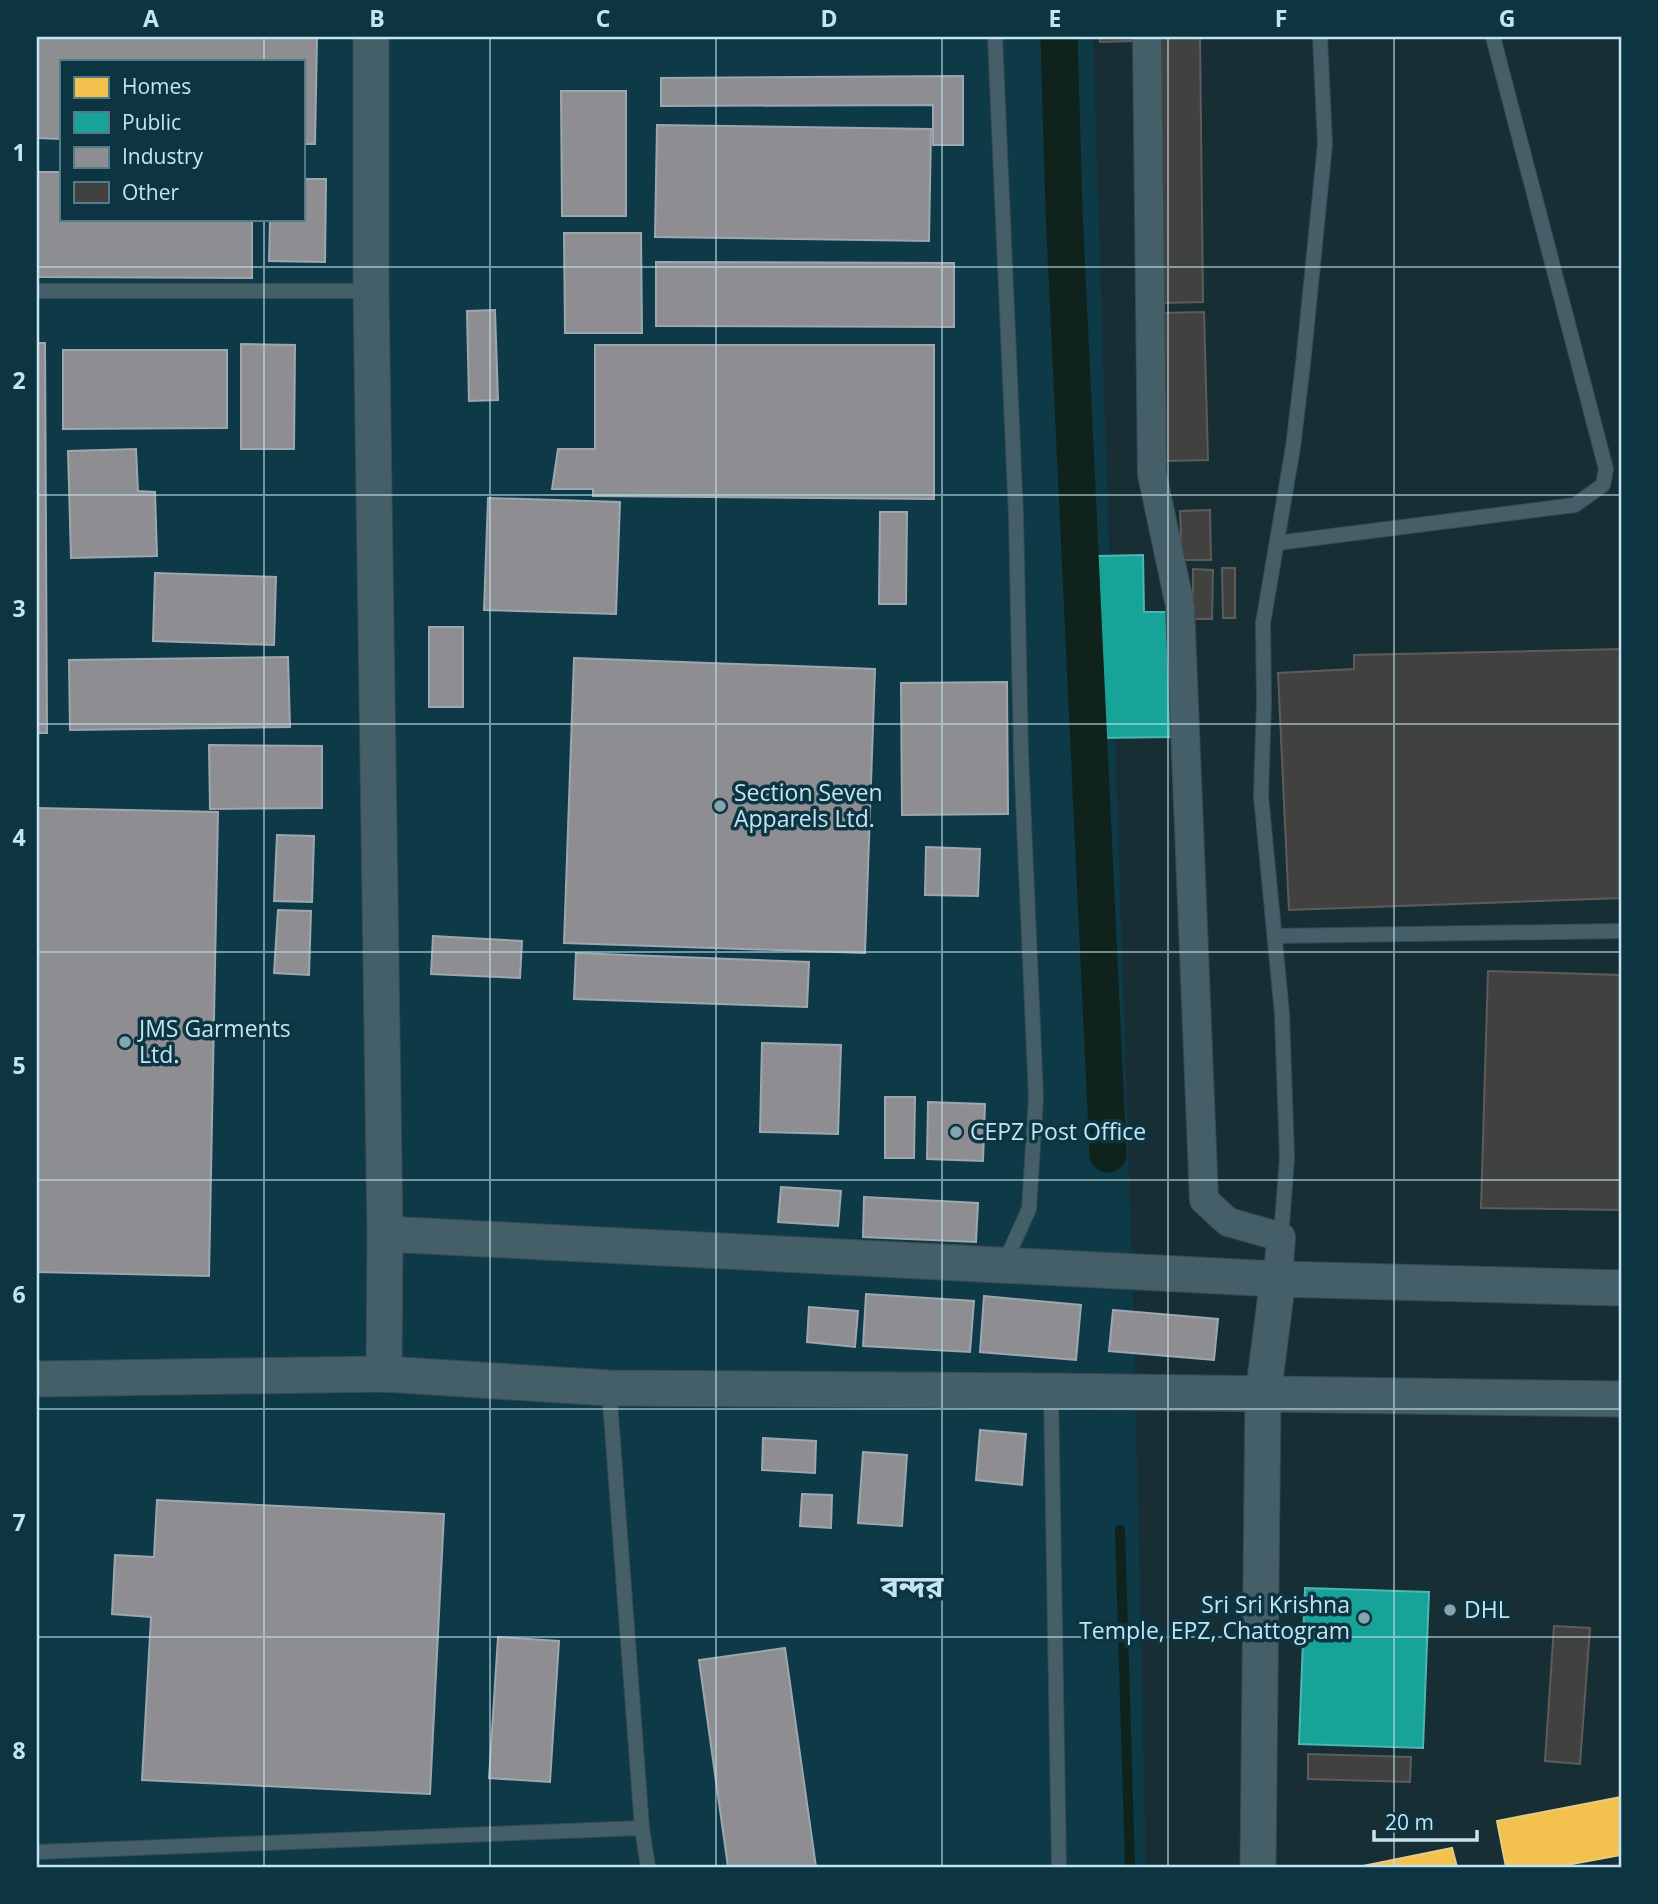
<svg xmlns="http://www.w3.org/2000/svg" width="1658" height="1904" font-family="'Open Sans','Noto Sans Bengali',sans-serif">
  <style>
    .built { fill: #0e3946; fill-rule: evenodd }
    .homes { fill: #f2c14e; stroke: #e4cc80; stroke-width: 2 }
    .public { fill: #17a398; stroke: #4bb7b3; stroke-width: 2 }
    .industry { fill: #8d8d92; stroke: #9da7af; stroke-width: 2 }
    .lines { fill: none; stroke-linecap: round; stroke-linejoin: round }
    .stream { stroke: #10221c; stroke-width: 10 }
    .canal { stroke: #10221c; stroke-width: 37 }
    .building { fill: #41413f; stroke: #5d5c5b; stroke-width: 2 }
    .service-casing { stroke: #394b52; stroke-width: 16 }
    .minor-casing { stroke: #394b52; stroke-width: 30 }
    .tertiary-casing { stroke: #394b52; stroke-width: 37 }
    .service { stroke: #445f68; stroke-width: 14 }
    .minor { stroke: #445f68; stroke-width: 28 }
    .tertiary { stroke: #445f68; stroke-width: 35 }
    .grid { fill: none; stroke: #c3e5f3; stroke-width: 2; stroke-opacity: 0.55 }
    .poi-dot { fill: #87a5b0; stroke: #0c3441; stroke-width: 2.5 }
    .labels { text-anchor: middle; stroke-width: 7; stroke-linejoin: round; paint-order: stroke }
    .poi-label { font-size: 23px; fill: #c3e5f3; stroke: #0c3441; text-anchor: start }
    .district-label { font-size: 30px; font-weight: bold; fill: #c3e5f3; stroke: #0c3441 }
    .neatline { fill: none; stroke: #c3e5f3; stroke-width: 2.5 }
    .grid-label { font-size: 23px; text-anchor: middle; font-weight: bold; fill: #c3e5f3 }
  </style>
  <rect width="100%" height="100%" fill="#182e35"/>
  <path class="built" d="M37 37H1093L1135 1364 1146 1867H37ZM61 61H303V219H61Z"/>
  <g class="homes">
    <polygon points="1621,1797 1621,1855 1556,1867 1506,1867 1497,1821"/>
    <polygon points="1452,1848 1457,1867 1358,1867"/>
  </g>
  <g class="public">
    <polygon points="1143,555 1144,612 1169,612 1171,737 1098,738 1096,556"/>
    <polygon points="1305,1588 1429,1592 1423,1748 1299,1744"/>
  </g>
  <g class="industry">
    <polygon points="37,37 317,37 315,144 303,144 303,61 61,61 61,139 37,138"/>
    <polygon points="963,76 963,145 933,145 933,105 661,106 661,78"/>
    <polygon points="561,91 626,91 626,216 562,216"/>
    <polygon points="657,125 931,129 929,241 655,237"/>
    <polygon points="37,172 61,172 61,219 252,219 252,278 37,277"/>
    <polygon points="303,179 326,179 325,262 269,261 270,219 303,219"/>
    <polygon points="564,233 641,233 642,333 565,333"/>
    <polygon points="656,262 954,263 954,327 656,326"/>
    <polygon points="495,310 498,400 469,401 467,311"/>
    <polygon points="37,343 45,343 47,733 37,733"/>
    <polygon points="241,344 295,345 294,449 241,449"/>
    <polygon points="595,345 934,345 934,499 593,496 593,489 552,489 558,449 595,449"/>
    <polygon points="63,350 227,350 227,428 63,429"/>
    <polygon points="136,449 138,491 155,492 157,556 71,558 68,451"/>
    <polygon points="488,498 620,502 616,614 484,610"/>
    <polygon points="880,512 907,512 906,604 879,604"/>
    <polygon points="155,573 276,577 274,645 153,641"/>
    <rect x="429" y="627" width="34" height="80"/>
    <polygon points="288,657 290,727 70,730 69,660"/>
    <polygon points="574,658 875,669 865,953 564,943"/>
    <polygon points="1007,682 1008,814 902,815 901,683"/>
    <polygon points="209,745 322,746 322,808 210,809"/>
    <polygon points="37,808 218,812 209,1276 37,1272"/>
    <polygon points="277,835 314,836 312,902 274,901"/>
    <polygon points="926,847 980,849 978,896 925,895"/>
    <polygon points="278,910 311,911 309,975 274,973"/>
    <polygon points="433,936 522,941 520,978 431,974"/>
    <polygon points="576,953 809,962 807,1007 574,999"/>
    <polygon points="762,1043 841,1045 838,1134 760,1132"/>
    <polygon points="885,1097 915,1097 914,1158 885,1158"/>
    <polygon points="928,1102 985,1104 983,1161 927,1159"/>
    <polygon points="781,1187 841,1191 838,1226 778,1222"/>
    <polygon points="864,1197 978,1203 976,1242 863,1237"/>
    <polygon points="866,1294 974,1301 970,1352 863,1346"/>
    <polygon points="984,1296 1081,1305 1076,1360 980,1352"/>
    <polygon points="809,1307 858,1311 855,1347 807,1342"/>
    <polygon points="1113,1310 1218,1319 1214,1360 1109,1351"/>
    <polygon points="980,1430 1026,1434 1022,1485 976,1480"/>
    <polygon points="763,1438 816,1441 815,1473 762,1470"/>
    <polygon points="863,1452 907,1455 902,1526 858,1523"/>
    <polygon points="802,1494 832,1495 831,1528 800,1526"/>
    <polygon points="157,1500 444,1514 430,1794 142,1780 151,1617 112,1614 115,1555 154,1557"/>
    <polygon points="498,1637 559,1641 550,1782 489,1778"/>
    <polygon points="785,1648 816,1867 728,1867 699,1660"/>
  </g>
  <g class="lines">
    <polyline class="stream" points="1120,1530 1130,1867"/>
    <polyline class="canal" points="1059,37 1064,210 1108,1154"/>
  </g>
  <g class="building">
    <polygon points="1100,37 1134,37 1134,41 1100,42"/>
    <polygon points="1158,37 1200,37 1203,302 1161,303"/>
    <polygon points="1204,312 1208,460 1165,461 1161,313"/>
    <polygon points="1210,510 1211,560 1182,560 1180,511"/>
    <polygon points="1222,568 1235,568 1235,618 1223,618"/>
    <polygon points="1193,569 1213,570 1212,619 1193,619"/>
    <polygon points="1621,649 1621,898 1289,910 1278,673 1354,669 1354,655"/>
    <polygon points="1488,971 1621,975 1621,1210 1481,1208"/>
    <polygon points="1554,1626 1590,1628 1580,1764 1545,1761"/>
    <polygon points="1308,1754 1411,1757 1410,1782 1308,1779"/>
  </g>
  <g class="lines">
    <g class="service-casing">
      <g id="service">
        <polyline points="995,37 1016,516 1021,754 1036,1097 1029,1209 1004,1264"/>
        <polyline points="37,291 371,291"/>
        <polyline points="1277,543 1575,505 1603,485 1606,469 1493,37"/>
        <polyline points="1275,936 1621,931"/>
        <polyline points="1281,1237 1287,1158 1282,1014 1261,796 1264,703 1263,623 1293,447 1303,364 1325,144 1320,37"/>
        <polyline points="609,1388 642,1828 648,1867"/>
        <polyline points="1051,1392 1059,1867"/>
        <polyline points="37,1852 642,1828"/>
      </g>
    </g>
    <g class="minor-casing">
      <polyline id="minor" points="1147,37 1152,474 1180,606 1204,1200 1228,1222 1281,1237 1278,1279"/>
    </g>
    <g class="tertiary-casing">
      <g id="tertiary">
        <polyline points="371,37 371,291 385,1234 384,1374"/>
        <polyline points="385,1234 1278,1279 1621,1288"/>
        <polyline points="37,1379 384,1374 609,1388 1051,1391 1621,1399"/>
        <polyline points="1258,1867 1263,1395 1278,1279"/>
      </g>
    </g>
    <use href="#service" class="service"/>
    <use href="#minor" class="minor"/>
    <use href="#tertiary" class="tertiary"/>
  </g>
  <path class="grid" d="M264 37V61M490 37V1867M716 37V1867M942 37V1867M1168 37V1867M1394 37V1867M264 219V1867M37 267H1621M37 495H1621M37 724H1621M37 952H1621M37 1180H1621M37 1409H1621M37 1637H1621"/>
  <g class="poi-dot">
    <circle cx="720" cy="806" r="7"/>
    <circle cx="125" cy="1042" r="7"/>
    <circle cx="956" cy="1132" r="7"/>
    <circle cx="1450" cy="1610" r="7"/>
    <circle cx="1364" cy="1618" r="7"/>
  </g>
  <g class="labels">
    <g class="poi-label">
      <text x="734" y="801">Section Seven<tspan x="734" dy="26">Apparels Ltd.</tspan></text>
      <text x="139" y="1037">JMS Garments<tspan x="139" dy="26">Ltd.</tspan></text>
      <text x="970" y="1140">CEPZ Post Office</text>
      <text x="1350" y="1613" text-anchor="end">Sri Sri Krishna<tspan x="1350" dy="26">Temple, EPZ, Chattogram</tspan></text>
      <text x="1464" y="1618">DHL</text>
    </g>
    <g class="district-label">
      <text x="912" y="1597">বন্দর</text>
    </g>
  </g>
  <rect width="1658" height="1904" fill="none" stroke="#0c3441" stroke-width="77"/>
  <rect x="60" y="60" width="245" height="161" fill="#0c3441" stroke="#557b88" stroke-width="2"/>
  <rect x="74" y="77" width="35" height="21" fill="#f2c14e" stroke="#557b88" stroke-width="2"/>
  <text x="122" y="94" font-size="21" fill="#c3e5f3">Homes</text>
  <rect x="74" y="112" width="35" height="21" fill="#17a398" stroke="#557b88" stroke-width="2"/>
  <text x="122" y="130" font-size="21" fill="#c3e5f3">Public</text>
  <rect x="74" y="147" width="35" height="21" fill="#8d8d92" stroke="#557b88" stroke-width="2"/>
  <text x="122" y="164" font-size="21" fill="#c3e5f3">Industry</text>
  <rect x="74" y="182" width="35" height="21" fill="#41413f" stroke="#557b88" stroke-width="2"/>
  <text x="122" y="200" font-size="21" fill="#c3e5f3">Other</text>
  <path d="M1374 1830v10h103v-10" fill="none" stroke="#c3e5f3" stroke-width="3.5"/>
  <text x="1385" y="1830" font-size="21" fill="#c3e5f3" stroke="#0c3441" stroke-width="5" paint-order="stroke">20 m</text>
  <rect x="38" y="38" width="1582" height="1828" class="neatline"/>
  <g class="grid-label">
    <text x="151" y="27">A</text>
    <text x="377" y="27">B</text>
    <text x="603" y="27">C</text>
    <text x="829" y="27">D</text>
    <text x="1055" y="27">E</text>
    <text x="1281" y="27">F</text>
    <text x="1507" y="27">G</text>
    <text x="19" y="161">1</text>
    <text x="19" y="389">2</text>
    <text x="19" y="617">3</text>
    <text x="19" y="846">4</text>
    <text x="19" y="1074">5</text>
    <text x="19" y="1303">6</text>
    <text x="19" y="1531">7</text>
    <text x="19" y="1759">8</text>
  </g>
</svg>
